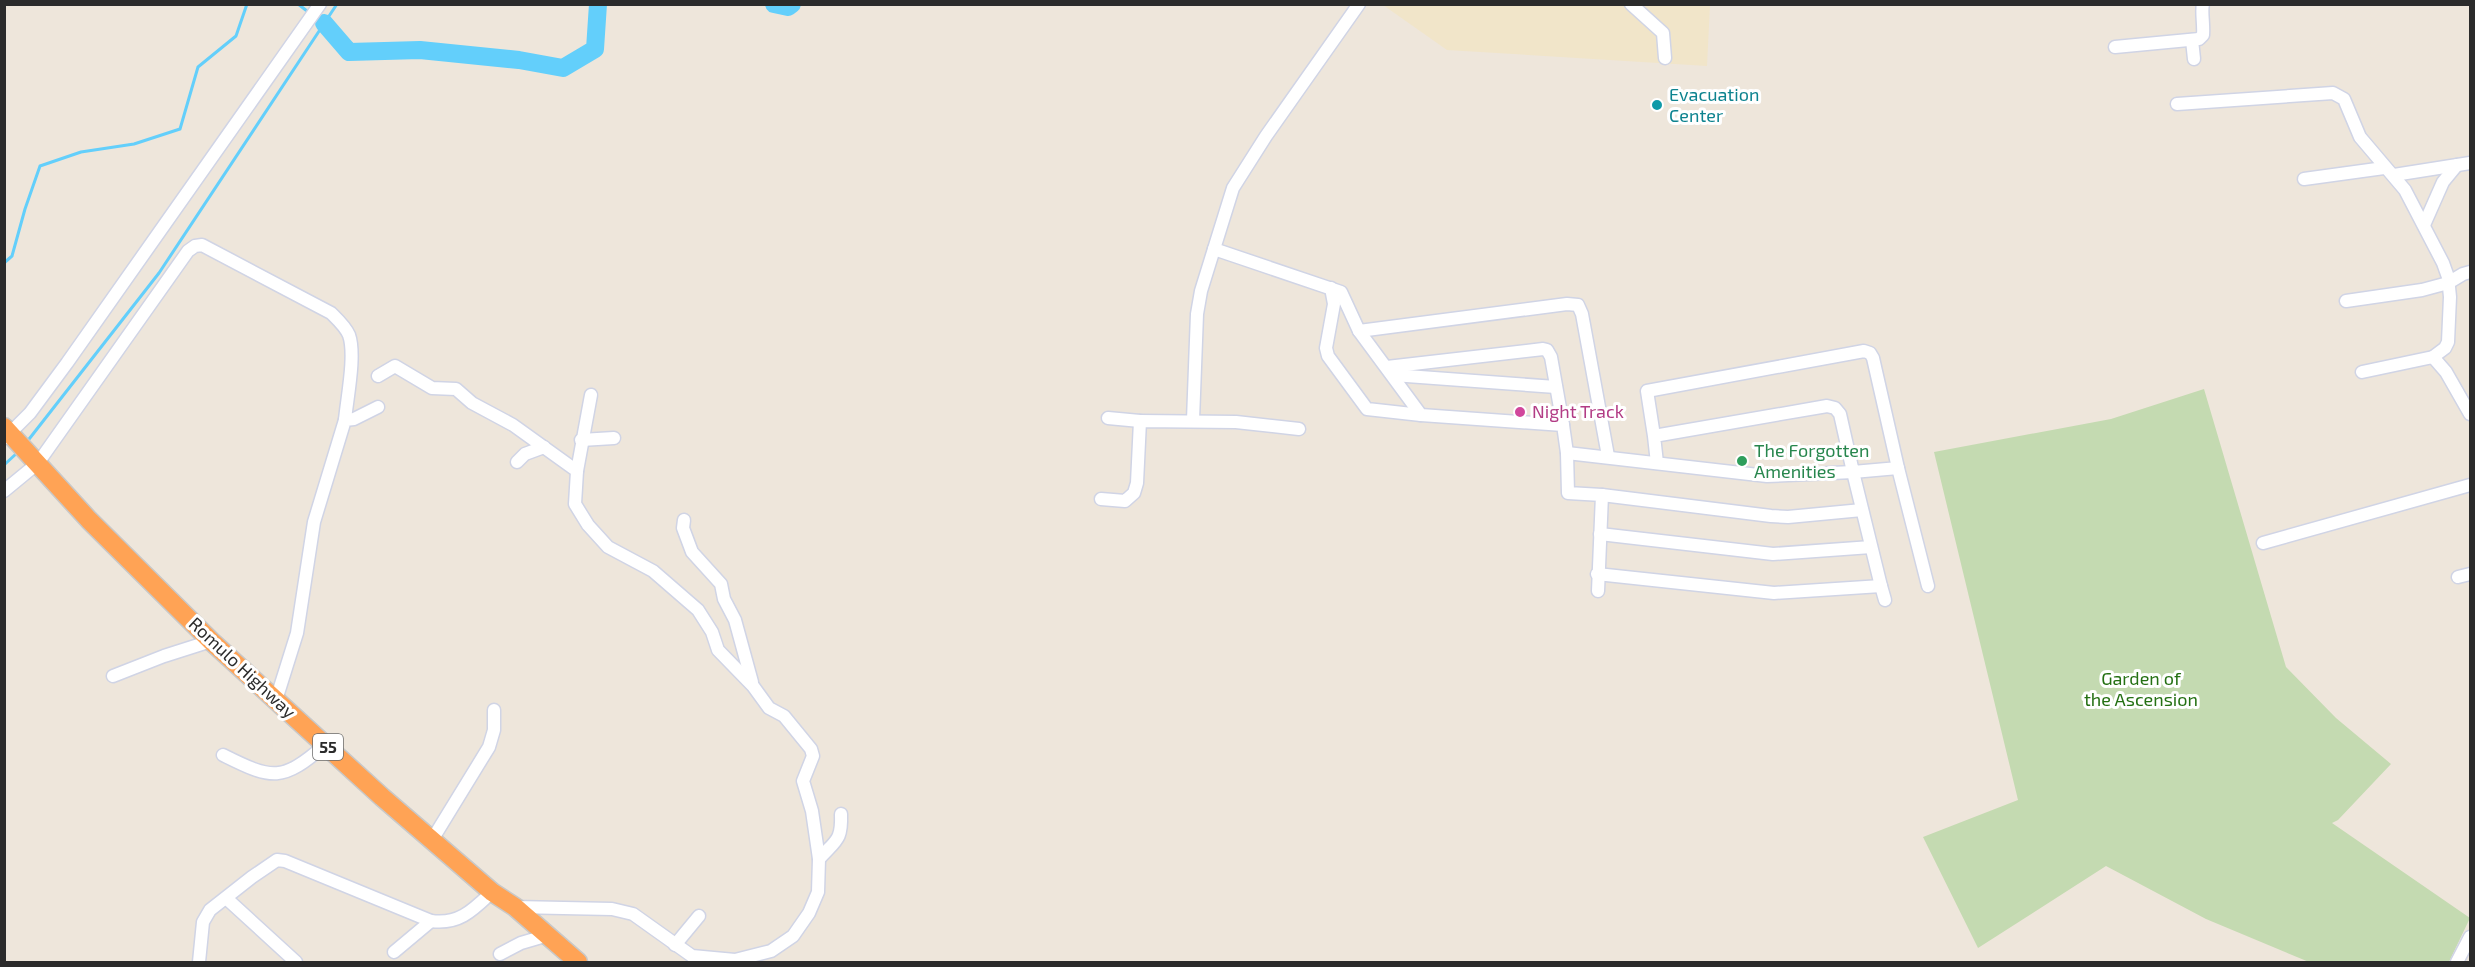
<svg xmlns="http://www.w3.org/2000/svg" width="2475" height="967" font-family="'Exo 2',sans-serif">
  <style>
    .education { fill: #f1e5c9 }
    .cemetery { fill: #c4dab1 }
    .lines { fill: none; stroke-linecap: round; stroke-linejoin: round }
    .stream { stroke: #63cffb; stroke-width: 3 }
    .river { stroke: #63cffb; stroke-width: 18 }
    .minor-casing { stroke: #d0d4e5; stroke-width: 15 }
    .highway-casing { stroke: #c8c8c8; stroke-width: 21 }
    .minor { stroke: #fff; stroke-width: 12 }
    .highway { stroke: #ffa355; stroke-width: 18 }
    .culture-dot { fill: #0f9aa8; stroke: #fff; stroke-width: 2 }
    .hotel-dot { fill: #d1479c; stroke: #fff; stroke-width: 2 }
    .leisure-dot { fill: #2e9e5b; stroke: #fff; stroke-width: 2 }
    .labels { text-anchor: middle; stroke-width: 6; stroke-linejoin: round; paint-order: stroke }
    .shield { fill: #fff; stroke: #6b6b6b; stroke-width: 1.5 }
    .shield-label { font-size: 16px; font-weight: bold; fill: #2b2b2b }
    .culture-label { font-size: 18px; fill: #0d838f; stroke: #fff; text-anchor: start }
    .hotel-label { font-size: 18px; fill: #b23c85; stroke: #fff; text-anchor: start }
    .leisure-label { font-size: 18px; fill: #27864d; stroke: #fff; text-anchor: start }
    .street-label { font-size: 18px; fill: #2b2b2b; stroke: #fff }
    .park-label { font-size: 18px; fill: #247013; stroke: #fff }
  </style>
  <rect width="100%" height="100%" fill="#eee6db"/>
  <polygon class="education" points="1383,5 1710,5 1707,66 1447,50"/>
  <polygon class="cemetery" points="2204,389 2286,667 2336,718 2391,764 2338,820 2332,823 2470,918 2449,962 2309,962 2206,919 2106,866 1978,948 1923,837 2018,800 1934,452 2111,419"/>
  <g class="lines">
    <g class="stream">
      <polyline points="298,4 307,11"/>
      <polyline points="4,263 12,256 25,209 40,166 81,152 134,144 180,129 198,67 236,36 247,4"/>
      <polyline points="26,443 159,273 337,4"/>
      <polyline points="4,465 17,453"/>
    </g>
    <g class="river">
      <polyline points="774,4 788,7 792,4"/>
      <polyline points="324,23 349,52 420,50 519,60 563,68 595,49 598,4"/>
    </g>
    <g class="minor-casing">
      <g id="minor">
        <polyline points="1359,4 1266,136 1233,188 1214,249 1341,292 1359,331 1421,415 1563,425 1567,453 1568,493 1602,495 1598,591"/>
        <polyline points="1631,4 1663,33 1665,58"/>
        <polyline points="2192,40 2194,59"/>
        <path d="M2115 47 2199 39 2203 35C2204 25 2201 11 2203 4"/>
        <polyline points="2177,104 2333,93 2344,99 2360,137 2405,190 2443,263 2448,277 2450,297 2448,342 2445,348 2433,357"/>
        <polyline points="2394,175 2470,163"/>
        <polyline points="2304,179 2384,168"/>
        <polyline points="2424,225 2443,182 2457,165"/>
        <polyline points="1331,288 1334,304 1326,348 1328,356 1367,409 1421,415"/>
        <polyline points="2346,301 2422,290 2448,283 2463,274 2470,272"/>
        <polyline points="1359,331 1567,304 1578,305 1582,314 1608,456"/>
        <polyline points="1387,367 1543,349 1547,350 1551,357 1563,425"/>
        <polyline points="2362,372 2433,357 2446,372 2470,414"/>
        <polyline points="1393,375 1556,387"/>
        <polyline points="378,376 395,366 432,388 456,389 472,403 513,425 577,471 575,504 588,525 608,547 653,571 698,610 712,632 718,650 753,686 769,708 784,716 811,749 813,756 803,781 812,811 819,859 818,892 809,913 793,936 771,951 735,960 692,956 633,914 612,909 515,907"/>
        <polyline points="1108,418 1140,421"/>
        <polyline points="1193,420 1197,314 1201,291 1214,249"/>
        <polyline points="1654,436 1647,391 1864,351 1870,353 1873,358 1898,468 1853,472 1840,414 1835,408 1827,406 1654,436 1657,463"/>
        <polyline points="5,438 30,413 67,363 320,4"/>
        <polyline points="581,440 614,438"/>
        <polyline points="1567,453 1767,476 1853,472 1881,586 1774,593 1597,574"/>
        <polyline points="517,462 525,454 544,447"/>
        <polyline points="1898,468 1928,586"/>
        <polyline points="577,471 591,395"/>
        <path d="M4 491 38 463 188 251 195 246 202 245 331 313C337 319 345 326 349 335 356 355 347 398 345 420"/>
        <polyline points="1602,495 1771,516 1788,517 1862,510"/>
        <polyline points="1101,499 1125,501 1134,493 1137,483 1140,421 1236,422 1299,429"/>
        <polyline points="684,520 683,528 692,552 721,584 724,599 735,620 752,682"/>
        <polyline points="1600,534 1773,554 1871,547"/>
        <polyline points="2263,543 2470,485"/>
        <polyline points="2458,577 2470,574"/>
        <polyline points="1881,586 1885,600"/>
        <polyline points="113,676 164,656 211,641"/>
        <polyline points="276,700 297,633 314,522 345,420 354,419 378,407"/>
        <path d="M223 755C273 780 282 782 325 745"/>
        <polyline points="432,840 489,747 494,730 494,710"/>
        <path d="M819 859C836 840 842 841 841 814"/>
        <polyline points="226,898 296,962"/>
        <polyline points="675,945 699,916"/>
        <polyline points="394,952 431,921"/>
        <polyline points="500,954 521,943 545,936"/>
        <path d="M199 962 203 922 210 910 252 877 277 860 285 861 431 921C459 925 473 910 492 892"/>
        <polyline points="2457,962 2470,937"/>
      </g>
    </g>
    <g class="highway-casing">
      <polyline id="highway" points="4,427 89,520 211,641 382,797 492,892 515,907 578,962"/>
    </g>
    <use href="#minor" class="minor"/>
    <use href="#highway" class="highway"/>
  </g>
  <circle class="culture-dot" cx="1657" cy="105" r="6"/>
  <circle class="hotel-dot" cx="1520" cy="412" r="6"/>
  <circle class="leisure-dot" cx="1742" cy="461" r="6"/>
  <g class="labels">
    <rect class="shield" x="313" y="734" width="30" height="26" rx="4.5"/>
    <g class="shield-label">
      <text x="328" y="753">55</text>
    </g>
    <g class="culture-label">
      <text x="1669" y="101">Evacuation<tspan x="1669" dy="21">Center</tspan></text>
    </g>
    <g class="hotel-label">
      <text x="1532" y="418">Night Track</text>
    </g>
    <g class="leisure-label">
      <text x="1754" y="457">The Forgotten<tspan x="1754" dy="21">Amenities</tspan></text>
    </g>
    <g class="street-label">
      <text transform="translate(242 668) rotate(43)" y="6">Romulo Highway</text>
    </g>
    <g class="park-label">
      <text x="2141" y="685">Garden of<tspan x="2141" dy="21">the Ascension</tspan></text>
    </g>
  </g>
  <rect width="2475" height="967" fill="none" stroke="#2b2b2b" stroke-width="12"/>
</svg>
